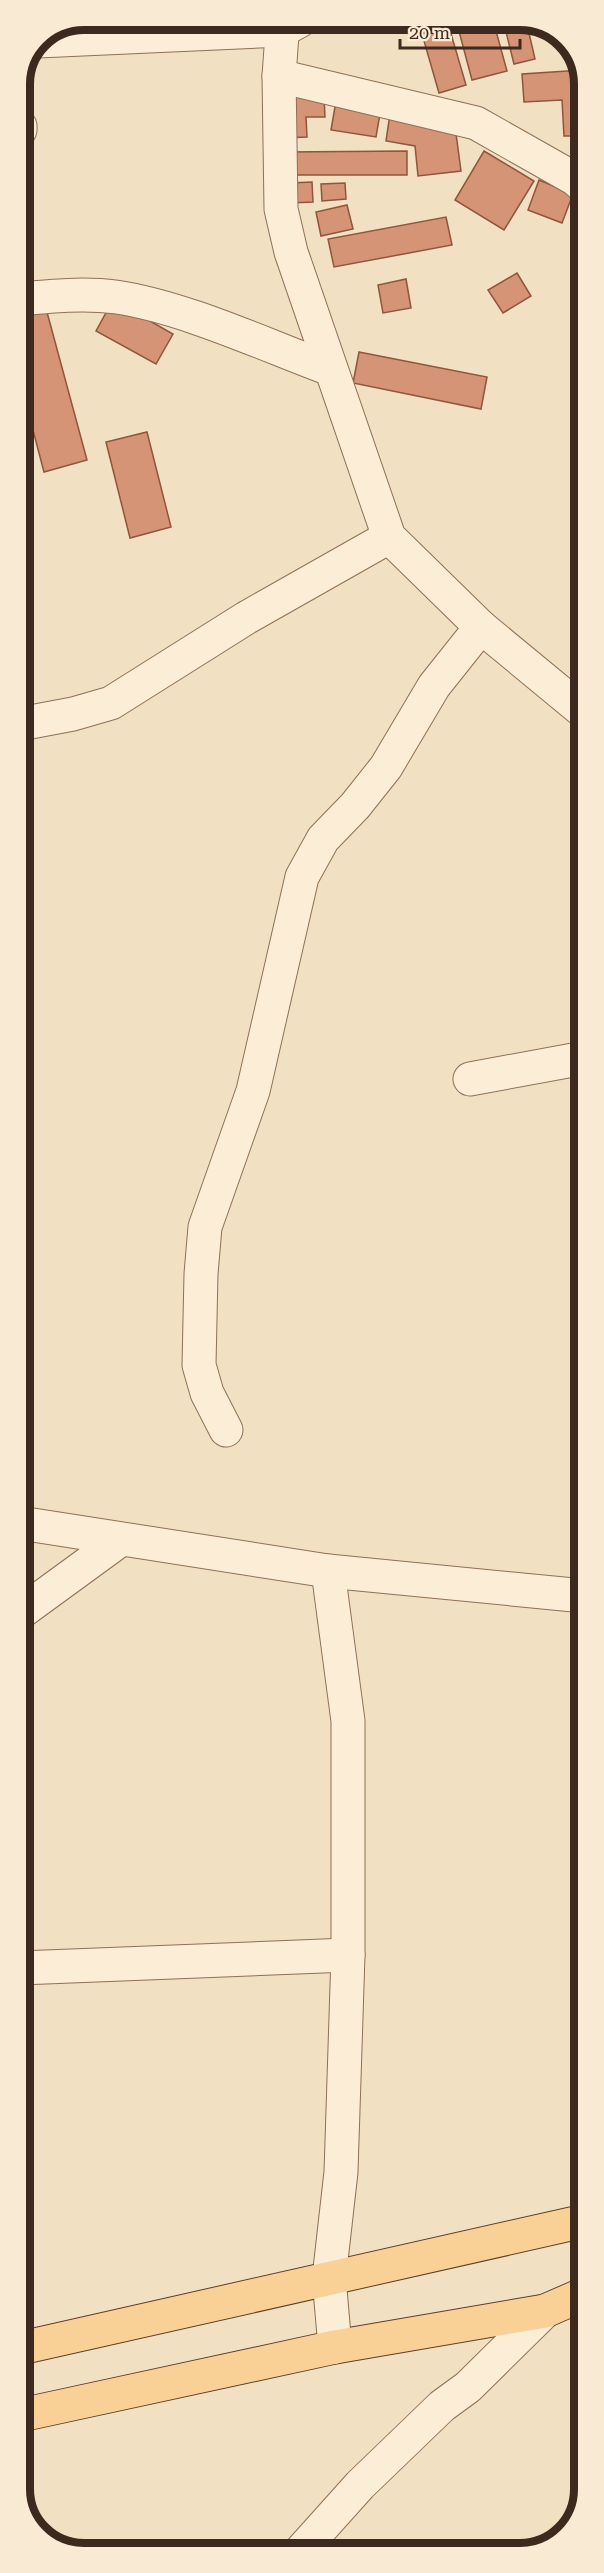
<svg xmlns="http://www.w3.org/2000/svg" width="604" height="2573" font-family="'Roboto Serif',serif">
  <style>
    .building { fill: #d49475; stroke: #90553b; stroke-width: 1.5 }
    .lines { fill: none; stroke-linecap: round; stroke-linejoin: round }
    .street-casing { stroke: #8f7057; stroke-width: 35 }
    .primary-casing { stroke: #5c3e2c; stroke-width: 35 }
    .street { stroke: #fcedd7; stroke-width: 33 }
    .primary { stroke: #f9d197; stroke-width: 33 }
    .rim { fill: none; stroke: #3d291d; stroke-width: 8 }
  </style>
  <rect width="100%" height="100%" fill="#f2e0c2"/>
  <g class="building">
    <polygon points="418,20 447,20 466,85 439,93"/>
    <polygon points="456,20 493,20 507,71 472,80"/>
    <polygon points="503,20 526,20 535,59 514,64"/>
    <polygon points="564,38 565,38 576,58 568,59"/>
    <polygon points="582,70 583,136 564,136 562,100 524,102 522,74"/>
    <polygon points="284,97 324,97 325,117 306,117 307,137 284,138"/>
    <polygon points="336,101 381,108 376,137 331,130"/>
    <polygon points="390,114 455,126 461,171 418,176 415,146 386,141"/>
    <polygon points="407,151 407,175 284,175 283,152"/>
    <polygon points="484,151 534,181 504,230 455,200"/>
    <polygon points="539,180 573,194 562,223 528,210"/>
    <polygon points="312,182 313,202 290,203 289,183"/>
    <polygon points="345,183 346,199 322,201 321,184"/>
    <polygon points="347,205 353,229 321,236 316,212"/>
    <polygon points="446,217 452,245 334,267 328,239"/>
    <polygon points="517,273 531,296 503,313 488,290"/>
    <polygon points="406,279 411,308 383,313 378,285"/>
    <polygon points="113,300 173,334 156,364 96,331"/>
    <polygon points="44,301 87,460 44,472 20,381 20,308"/>
    <polygon points="359,352 487,377 481,409 353,383"/>
    <polygon points="147,432 171,527 130,538 106,442"/>
    <polygon points="20,532 27,563 20,565"/>
  </g>
  <g class="lines">
    <g class="street-casing">
      <g id="street">
        <polyline points="283,20 279,76 281,209 291,252 389,537 481,627 584,712"/>
        <polyline points="38,41 283,30 301,20"/>
        <polyline points="279,76 476,123 575,179 583,186"/>
        <polyline points="20,126 20,130"/>
        <path d="M20 299C52 296 84 293 116 297 184 307 265 345 330 369"/>
        <polyline points="20,724 73,714 111,703 246,618 389,537"/>
        <polyline points="470,1079 584,1058"/>
        <polyline points="226,1430 207,1393 199,1365 201,1274 205,1227 253,1091 302,877 323,839 355,806 386,767 434,686 481,627"/>
        <polyline points="20,1523 328,1571 584,1596"/>
        <polyline points="328,1571 348,1721 348,1955 341,2172 329,2278 335,2347"/>
        <polyline points="20,1613 120,1540"/>
        <polyline points="20,1968 348,1955"/>
        <polyline points="299,2553 360,2485 442,2406 468,2387 545,2311"/>
      </g>
    </g>
    <g class="primary-casing">
      <g id="primary">
        <polyline points="21,2348 584,2221"/>
        <polyline points="21,2415 335,2347 545,2311 584,2294"/>
      </g>
    </g>
    <use href="#street" class="street"/>
    <use href="#primary" class="primary"/>
  </g>
  <path d="M0 0H604V2573H0ZM84 30H520A54 54 0 0 1 574 84V2489A54 54 0 0 1 520 2543H84A54 54 0 0 1 30 2489V84A54 54 0 0 1 84 30Z" fill="#f9ead3" fill-rule="evenodd"/>
  <path class="rim" d="M84 30H520A54 54 0 0 1 574 84V2489A54 54 0 0 1 520 2543H84A54 54 0 0 1 30 2489V84A54 54 0 0 1 84 30Z"/>
  <path d="M400 39v9h120v-9" fill="none" stroke="#3d291d" stroke-width="3"/>
  <text x="409" y="39" font-size="18" fill="#3d291d" stroke="#f9ead3" stroke-width="4.5" paint-order="stroke">20 m</text>
</svg>
